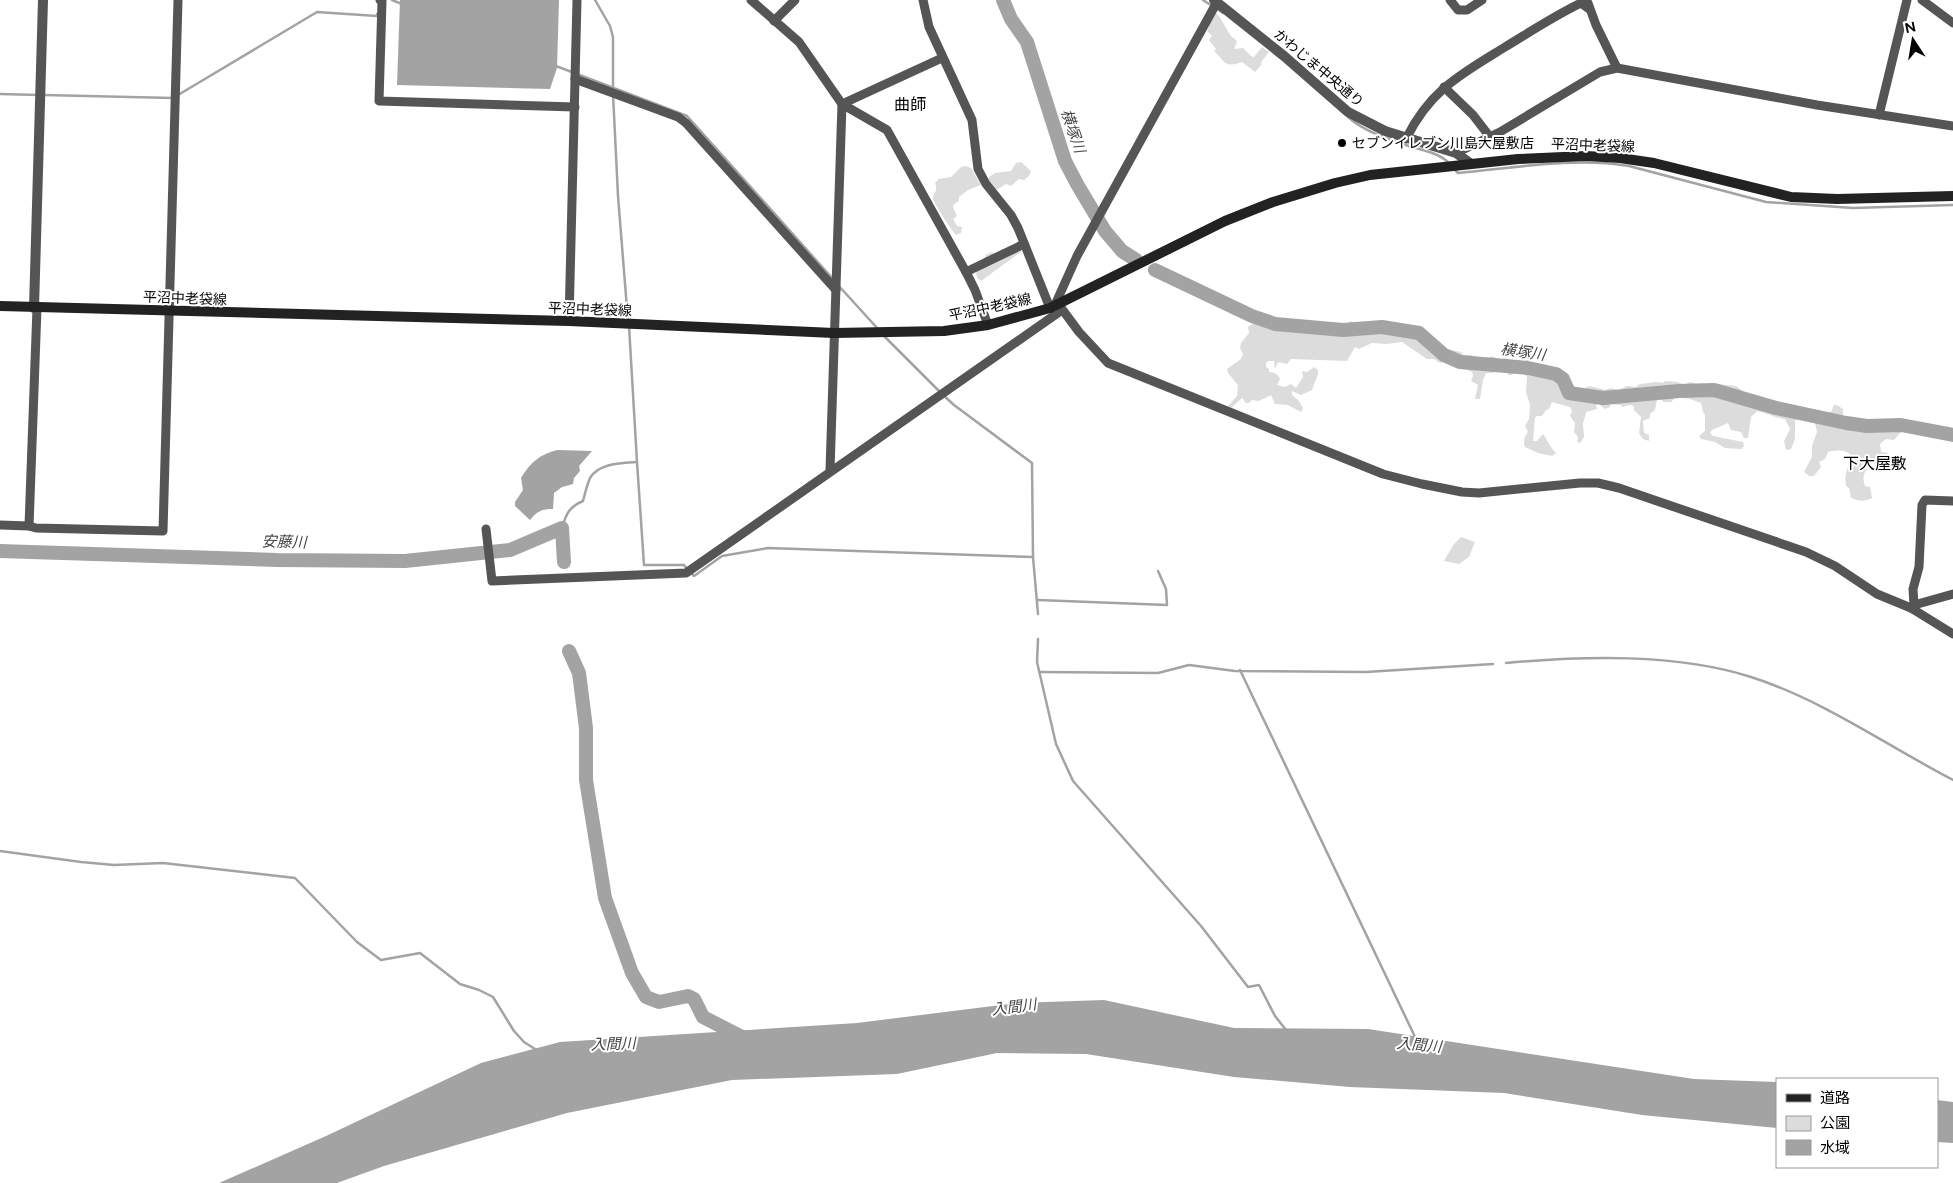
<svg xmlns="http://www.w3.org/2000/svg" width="1953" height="1183" font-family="Figtree,'Noto Sans JP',sans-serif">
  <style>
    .green { fill: #dcdcdc }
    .water { fill: #a3a3a3 }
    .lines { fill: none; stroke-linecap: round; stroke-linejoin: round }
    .stream { stroke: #a3a3a3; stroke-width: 2.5 }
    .river { stroke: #a3a3a3; stroke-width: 14 }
    .minor { stroke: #555; stroke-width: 9 }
    .tertiary { stroke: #555; stroke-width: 10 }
    .secondary { stroke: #222; stroke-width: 10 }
    .poi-dot { fill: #000; stroke: #fff; stroke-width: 2 }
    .labels { text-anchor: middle; stroke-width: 4; stroke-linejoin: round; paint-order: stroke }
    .street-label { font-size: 14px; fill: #000; stroke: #fff }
    .poi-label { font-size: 14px; fill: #000; stroke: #fff; text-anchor: start }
    .water-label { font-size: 15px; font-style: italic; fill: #444; stroke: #fff }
    .quarter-label { font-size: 16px; fill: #000; stroke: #fff }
  </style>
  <rect width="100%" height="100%" fill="#fff"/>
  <g class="green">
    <path d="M1215 12C1222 18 1224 26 1229 33 1231 38 1235 37 1237 42L1234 49 1243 48 1251 56 1254 57 1262 47 1269 52 1262 61 1261 65 1255 72 1242 62C1223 68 1227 63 1214 51L1216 49 1209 40 1212 36 1207 31 1209 27 1206 25Z"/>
    <polygon points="1021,162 1031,171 1029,176 1024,180 1019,179 1011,186 1006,184 996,190 988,181 989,177 995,173 1011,171 1016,163"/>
    <path d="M966 166 971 168 981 185 968 190 959 197V201L954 204 953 207 957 216 953 219 957 226 962 227 961 233 956 235C953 232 932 201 933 198 934 191 938 193 935 183L939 179 951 177 961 167Z"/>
    <polygon points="1019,248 1022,251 981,281 977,278 976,271 986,255 992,252 995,254 1003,249"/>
    <path d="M1258 316 1263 321 1268 318 1289 322H1319L1324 325C1335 323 1341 329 1351 321L1362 326 1377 324 1382 329 1387 330 1391 323H1396L1420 331 1432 343 1446 349 1461 352 1463 355H1472L1477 361H1484L1492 356 1500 360 1505 358 1520 363H1525L1527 360C1540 364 1552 372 1566 376L1569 378 1575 387 1582 389 1590 386 1605 390 1611 388 1619 390 1627 386 1636 387 1640 384 1656 382 1663 383 1665 381 1678 382 1684 385 1690 382 1702 385 1709 384 1712 387 1717 384 1736 386 1751 397 1779 408H1789L1795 413 1819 411V413L1831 412 1834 405H1837L1843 409V415L1849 420 1861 418 1873 421 1877 430H1895L1901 432 1894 440 1886 439 1880 444 1881 452 1887 453 1892 457H1902L1905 461 1900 463 1895 462 1892 467C1885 464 1878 465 1871 462 1866 472 1861 474 1865 486L1870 487 1872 498C1864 502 1859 501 1851 498L1849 488 1846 486C1844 473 1848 468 1852 457 1847 449 1837 450 1828 452L1825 459 1819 462 1821 467 1814 476H1809L1804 472 1812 457V446L1817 432 1815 423 1800 419 1795 420V439L1791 449 1786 450 1784 441 1790 429 1785 419C1775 418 1767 413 1757 411L1751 417 1748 438H1744L1741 432 1731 430 1728 423 1712 430 1710 433 1713 436 1743 442 1744 446 1742 449 1725 448 1715 442 1701 439 1699 436 1705 431V415L1703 412 1701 403 1690 399 1676 397 1671 402H1664L1660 399 1657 400 1655 410 1650 414V418L1643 421 1644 433 1649 435V441L1643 439 1639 433 1641 417 1634 410V406L1630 405 1622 407 1621 405 1611 404 1610 407 1605 409 1599 404 1596 405 1597 409 1586 412 1583 424 1584 437 1580 443 1577 442 1578 437 1574 432 1575 423 1570 416 1572 411 1570 407 1552 402 1549 409 1546 410 1542 416H1537L1535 418 1533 441H1537L1543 434C1548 441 1550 447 1556 453L1552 456 1538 453 1525 447C1523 441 1524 437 1528 432L1525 426 1529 419 1530 405 1526 392 1527 376 1518 372 1511 375H1508V371L1497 369 1493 373H1486L1483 380 1480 399H1475L1478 385 1471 381 1473 376 1472 372 1446 361 1440 363 1434 359H1427L1402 342 1387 344 1372 343 1359 349 1355 347 1347 361 1291 359 1287 364 1278 362 1275 369 1274 361H1268L1266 363V367L1269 369V372C1274 372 1278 374 1280 379L1277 385 1285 387 1291 384 1296 388 1303 377 1302 371 1307 372 1314 367 1318 370V374L1312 390 1301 395 1292 391V395L1298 400 1303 408 1301 412 1288 405 1275 404 1271 395 1259 401 1252 400 1249 403H1246L1242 398 1231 408 1228 406 1237 396 1238 385 1228 373 1227 369 1241 359 1243 354 1240 348 1241 343 1249 333 1248 327 1254 323 1255 319Z"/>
    <polygon points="1461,537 1475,542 1469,557 1459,564 1444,561 1454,544"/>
  </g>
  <g class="water">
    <polygon points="400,0 559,0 557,68 550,89 397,85"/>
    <path d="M557 450 592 451 579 466 580 471 574 478 573 484 562 487 554 493 553 509C542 509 537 511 530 520L515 506V502L523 490 521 478C531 462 539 455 557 450Z"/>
    <polygon points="1104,1000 1234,1028 1368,1029 1694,1079 1777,1082 1777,1128 1642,1115 1504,1093 1350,1087 1234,1077 1086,1054 997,1053 897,1074 732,1080 567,1113 384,1166 337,1183 219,1183 326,1136 481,1063 560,1042 857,1023 1017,1003"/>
    <polygon points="1937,1100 1953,1102 1953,1143 1937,1142"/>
  </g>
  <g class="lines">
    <g class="stream">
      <polyline points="392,0 402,4"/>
      <polyline points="595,0 610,26 613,37 613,86"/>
      <polyline points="1203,0 1223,13"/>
      <polyline points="556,66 687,116 833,279"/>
      <polyline points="0,94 38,95"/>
      <polyline points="613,94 618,196 628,321"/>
      <polyline points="44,95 173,98"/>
      <polyline points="178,95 317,12 377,16 377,14"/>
      <path d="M1348 117C1365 132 1388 139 1409 146 1422 150 1439 153 1449 163"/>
      <path d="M1454 169 1458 173C1514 168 1573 157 1629 166L1766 202 1853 208 1953 205"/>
      <polyline points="838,285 878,329"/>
      <polyline points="883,335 940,392"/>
      <polyline points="943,395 954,405 1032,463 1033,557 1038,614"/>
      <polyline points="637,462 644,565 684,565 687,569"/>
      <path d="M562 528C566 514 569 507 583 501 585 493 587 485 590 478 599 463 622 463 637 462L629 326"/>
      <polyline points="691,573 694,576 722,556 768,548 1033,557"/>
      <polyline points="1038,600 1167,605 1166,589 1158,571"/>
      <polyline points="1038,639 1037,662 1056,744 1073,781 1201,926 1248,987 1259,985 1275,1016 1286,1030"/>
      <path d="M1506 663C1583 656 1676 653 1751 677 1823 700 1886 745 1953 780"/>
      <polyline points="1240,670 1416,1039"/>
      <polyline points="1040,672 1158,673 1189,665 1235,671 1366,672 1493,664"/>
      <polyline points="0,851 81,862 114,865 163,863 295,878 357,942 381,960 420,953 460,984 479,990 493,997 514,1031 524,1042 535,1049"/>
    </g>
    <g class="river">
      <polyline points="1003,0 1011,19 1027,42 1065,161 1077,184 1105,231 1122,251 1136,260"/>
      <polyline points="1155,270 1252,316 1275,324 1343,330 1382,327 1419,333 1444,355 1460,362 1528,368 1556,374 1563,379 1569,393 1603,398 1679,391 1714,390 1776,408 1846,423 1867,426 1901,425 1953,435"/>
      <polyline points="0,551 277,560 405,561 510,550 562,528 564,562"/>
      <polyline points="569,651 579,673 586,728 586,780 605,898 632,973 646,997 659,1002 688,996 694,999 703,1017 746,1039"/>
    </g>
    <g class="minor">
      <polyline points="380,0 382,1 379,101 575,107"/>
      <polyline points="751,0 799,42 842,104 887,130 966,272 975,290 988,325"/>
      <polyline points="923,0 929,27 972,120 978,169 986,184 1011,215 1018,228 1050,308"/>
      <polyline points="1450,0 1458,10 1467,10 1482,0"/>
      <polyline points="1922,0 1953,23"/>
      <polyline points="1588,3 1596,25 1617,68"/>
      <polyline points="774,21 795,0"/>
      <polyline points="575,79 678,117 686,123 836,290"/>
      <polyline points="1444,87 1473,115 1490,137"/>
      <polyline points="1879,115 1907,0"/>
      <path d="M1406 139C1430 90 1461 74 1505 47 1530 32 1554 16 1581 3L1588 8"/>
      <polyline points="1456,153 1500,132 1600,72 1617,68 1817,105 1953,126"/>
      <polyline points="966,272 1024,244"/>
      <polyline points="1059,305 1079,332 1108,363 1383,474 1422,484 1462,492 1479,493 1580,483 1598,483 1619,488 1806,552 1835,566 1877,594 1911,608 1953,634"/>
      <polyline points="1054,307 1077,256 1217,2"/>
      <polyline points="569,321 577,0"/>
      <polyline points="830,470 842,104 942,58"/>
      <polyline points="0,525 29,526 36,528 163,531 178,0"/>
      <polyline points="29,526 37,308"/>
      <polyline points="486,529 492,581 686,573 1062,310"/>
      <polyline points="1914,605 1913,589 1919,567 1922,505 1925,500 1953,501"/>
      <polyline points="1911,608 1914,605 1953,594"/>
    </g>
    <g class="tertiary">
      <polyline points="1214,0 1284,56 1348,112 1385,131 1456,153 1470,163"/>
      <polyline points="34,308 43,0"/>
    </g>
    <polyline class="secondary" points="0,306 569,321 834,333 944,331 988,325 1050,308 1225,221 1273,202 1335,183 1370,175 1518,159 1586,156 1620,158 1654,163 1791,197 1837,199 1953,196"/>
  </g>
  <circle class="poi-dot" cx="1342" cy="143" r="5"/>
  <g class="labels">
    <g class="street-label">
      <text transform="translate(1319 68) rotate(40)" y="5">かわじま中央通り</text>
      <text transform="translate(1593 145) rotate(2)" y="5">平沼中老袋線</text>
      <text transform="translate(185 298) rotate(2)" y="5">平沼中老袋線</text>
      <text transform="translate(990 307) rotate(-12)" y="5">平沼中老袋線</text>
      <text transform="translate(590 309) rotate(2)" y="5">平沼中老袋線</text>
    </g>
    <g class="poi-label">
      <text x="1352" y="148">セブンイレブン川島大屋敷店</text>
    </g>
    <g class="water-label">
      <text transform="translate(1073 131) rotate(71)" y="5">横塚川</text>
      <text transform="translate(1523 352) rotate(8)" y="5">横塚川</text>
      <text transform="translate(284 542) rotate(1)" y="5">安藤川</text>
      <text transform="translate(1014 1007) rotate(-7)" y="5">入間川</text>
      <text transform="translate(613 1044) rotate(-2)" y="5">入間川</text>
      <text transform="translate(1419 1045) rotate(5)" y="5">入間川</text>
    </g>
    <g class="quarter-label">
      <text x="910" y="110">曲師</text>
      <text x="1875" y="469">下大屋敷</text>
    </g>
  </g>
  <rect x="1776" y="1078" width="162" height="90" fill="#ffffff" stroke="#999999"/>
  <rect x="1786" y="1094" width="25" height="8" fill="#222222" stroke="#999999"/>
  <text x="1820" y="1103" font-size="15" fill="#000000">道路</text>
  <rect x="1786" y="1116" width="25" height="15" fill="#dcdcdc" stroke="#999999"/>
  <text x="1820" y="1128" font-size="15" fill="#000000">公園</text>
  <rect x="1786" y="1140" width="25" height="15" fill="#a3a3a3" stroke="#999999"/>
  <text x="1820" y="1153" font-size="15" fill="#000000">水域</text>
  <g transform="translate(1913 40) rotate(348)" stroke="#ffffff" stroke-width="4" paint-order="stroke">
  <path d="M0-4L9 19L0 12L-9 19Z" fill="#000000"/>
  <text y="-8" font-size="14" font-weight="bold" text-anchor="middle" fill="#000000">N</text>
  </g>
</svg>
